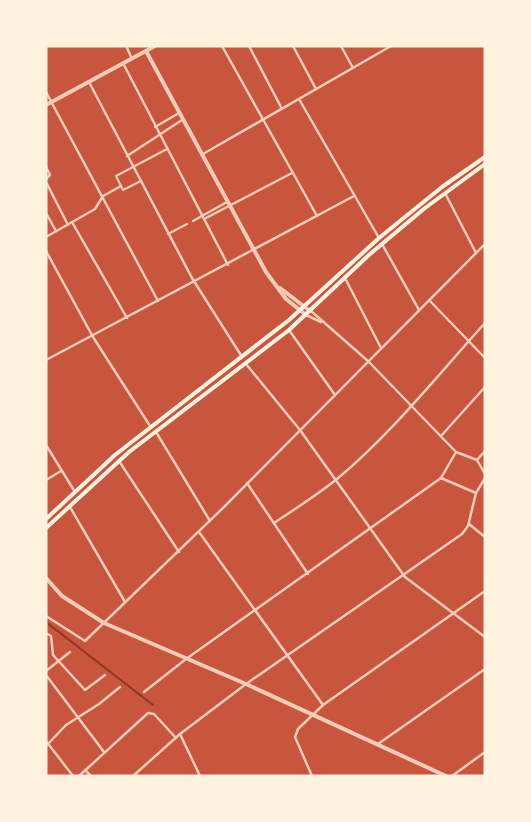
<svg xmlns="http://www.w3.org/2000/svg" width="531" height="822" font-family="Roboto,sans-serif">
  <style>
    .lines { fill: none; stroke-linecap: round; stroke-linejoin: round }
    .stream { stroke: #8f3625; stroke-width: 2 }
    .pedestrian { stroke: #f1ccb7; stroke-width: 2 }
    .minor { stroke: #f1ccb7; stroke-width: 2.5 }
    .tertiary { stroke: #f1ccb7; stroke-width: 4 }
    .secondary { stroke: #fff3e0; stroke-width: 4 }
  </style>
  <rect width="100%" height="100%" fill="#c8553d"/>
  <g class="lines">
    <polyline class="stream" points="46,622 153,705"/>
    <polyline class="pedestrian" points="133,167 116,176 123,190 141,181"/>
    <g class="minor">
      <polyline points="222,46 317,216"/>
      <polyline points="249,46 282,109"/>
      <polyline points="293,46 316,89"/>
      <polyline points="341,46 353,68"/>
      <polyline points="127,48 132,59"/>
      <polyline points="123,63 228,265"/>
      <polyline points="89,82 192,278 242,357"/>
      <polyline points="46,92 158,301"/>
      <polyline points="299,99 379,238"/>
      <polyline points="155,127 179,113"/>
      <polyline points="203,154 391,46"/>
      <polyline points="127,156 182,120"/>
      <polyline points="46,167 50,175 46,179"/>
      <polyline points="133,167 167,149"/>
      <polyline points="46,182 68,225"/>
      <polyline points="445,193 476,253"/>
      <polyline points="46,213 56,231"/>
      <polyline points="206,218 292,173"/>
      <polyline points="193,221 227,202"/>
      <polyline points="72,222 127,318"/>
      <polyline points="168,234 187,224"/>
      <polyline points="46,237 95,209 103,196 121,186"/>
      <polyline points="382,244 419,310"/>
      <polyline points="46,251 93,337 150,426"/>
      <polyline points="345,278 381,348"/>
      <polyline points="429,300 485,358"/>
      <polyline points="311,311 368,361 456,452 477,460 485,474"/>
      <polyline points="306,315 321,322"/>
      <polyline points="289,330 335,395"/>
      <polyline points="46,360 354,196"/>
      <polyline points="246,364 300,430 405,577 485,637"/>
      <polyline points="156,432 210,521"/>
      <polyline points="441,436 485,387"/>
      <polyline points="46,445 75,492"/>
      <polyline points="456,452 441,478 476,493"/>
      <polyline points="477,460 485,451"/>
      <polyline points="119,461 179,552"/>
      <polyline points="46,480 61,471"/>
      <polyline points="247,483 308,574"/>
      <polyline points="70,507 125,602"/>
      <path d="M274 523C295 509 317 495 337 479 392 433 437 376 485 323"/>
      <polyline points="469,524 485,537"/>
      <polyline points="199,532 323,705"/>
      <polyline points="46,616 85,641 224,507 485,244"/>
      <polyline points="46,633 51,636 53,655 85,690 105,675"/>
      <polyline points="46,671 70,652"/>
      <polyline points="46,675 104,752"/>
      <polyline points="144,692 186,659 441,478"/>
      <polyline points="180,734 200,776"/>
      <polyline points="46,741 73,776"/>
      <polyline points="378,744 485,669"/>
      <polyline points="46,746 66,725 99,704 120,687"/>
      <polyline points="85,770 91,776"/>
      <polyline points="79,776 148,713 154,714 176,738"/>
      <polyline points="133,776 180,734 246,684 462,534 468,526 476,493 485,478"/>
      <polyline points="312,776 295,737 298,729 323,705 485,591"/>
      <polyline points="452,776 485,752"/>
    </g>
    <g class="tertiary">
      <polyline points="146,51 266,272 286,299 306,315"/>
      <polyline points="46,105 155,46"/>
      <polyline points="280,288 310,311"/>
      <polyline points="46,578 62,596 104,623 246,684 446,776"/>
    </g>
    <g class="secondary">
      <polyline points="46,519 115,455 289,320 379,238 442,187 485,157"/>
      <polyline points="46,528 129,452 289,330 370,254 425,208 485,164"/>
    </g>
  </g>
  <rect width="531" height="822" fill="none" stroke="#fff3e0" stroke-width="95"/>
</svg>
